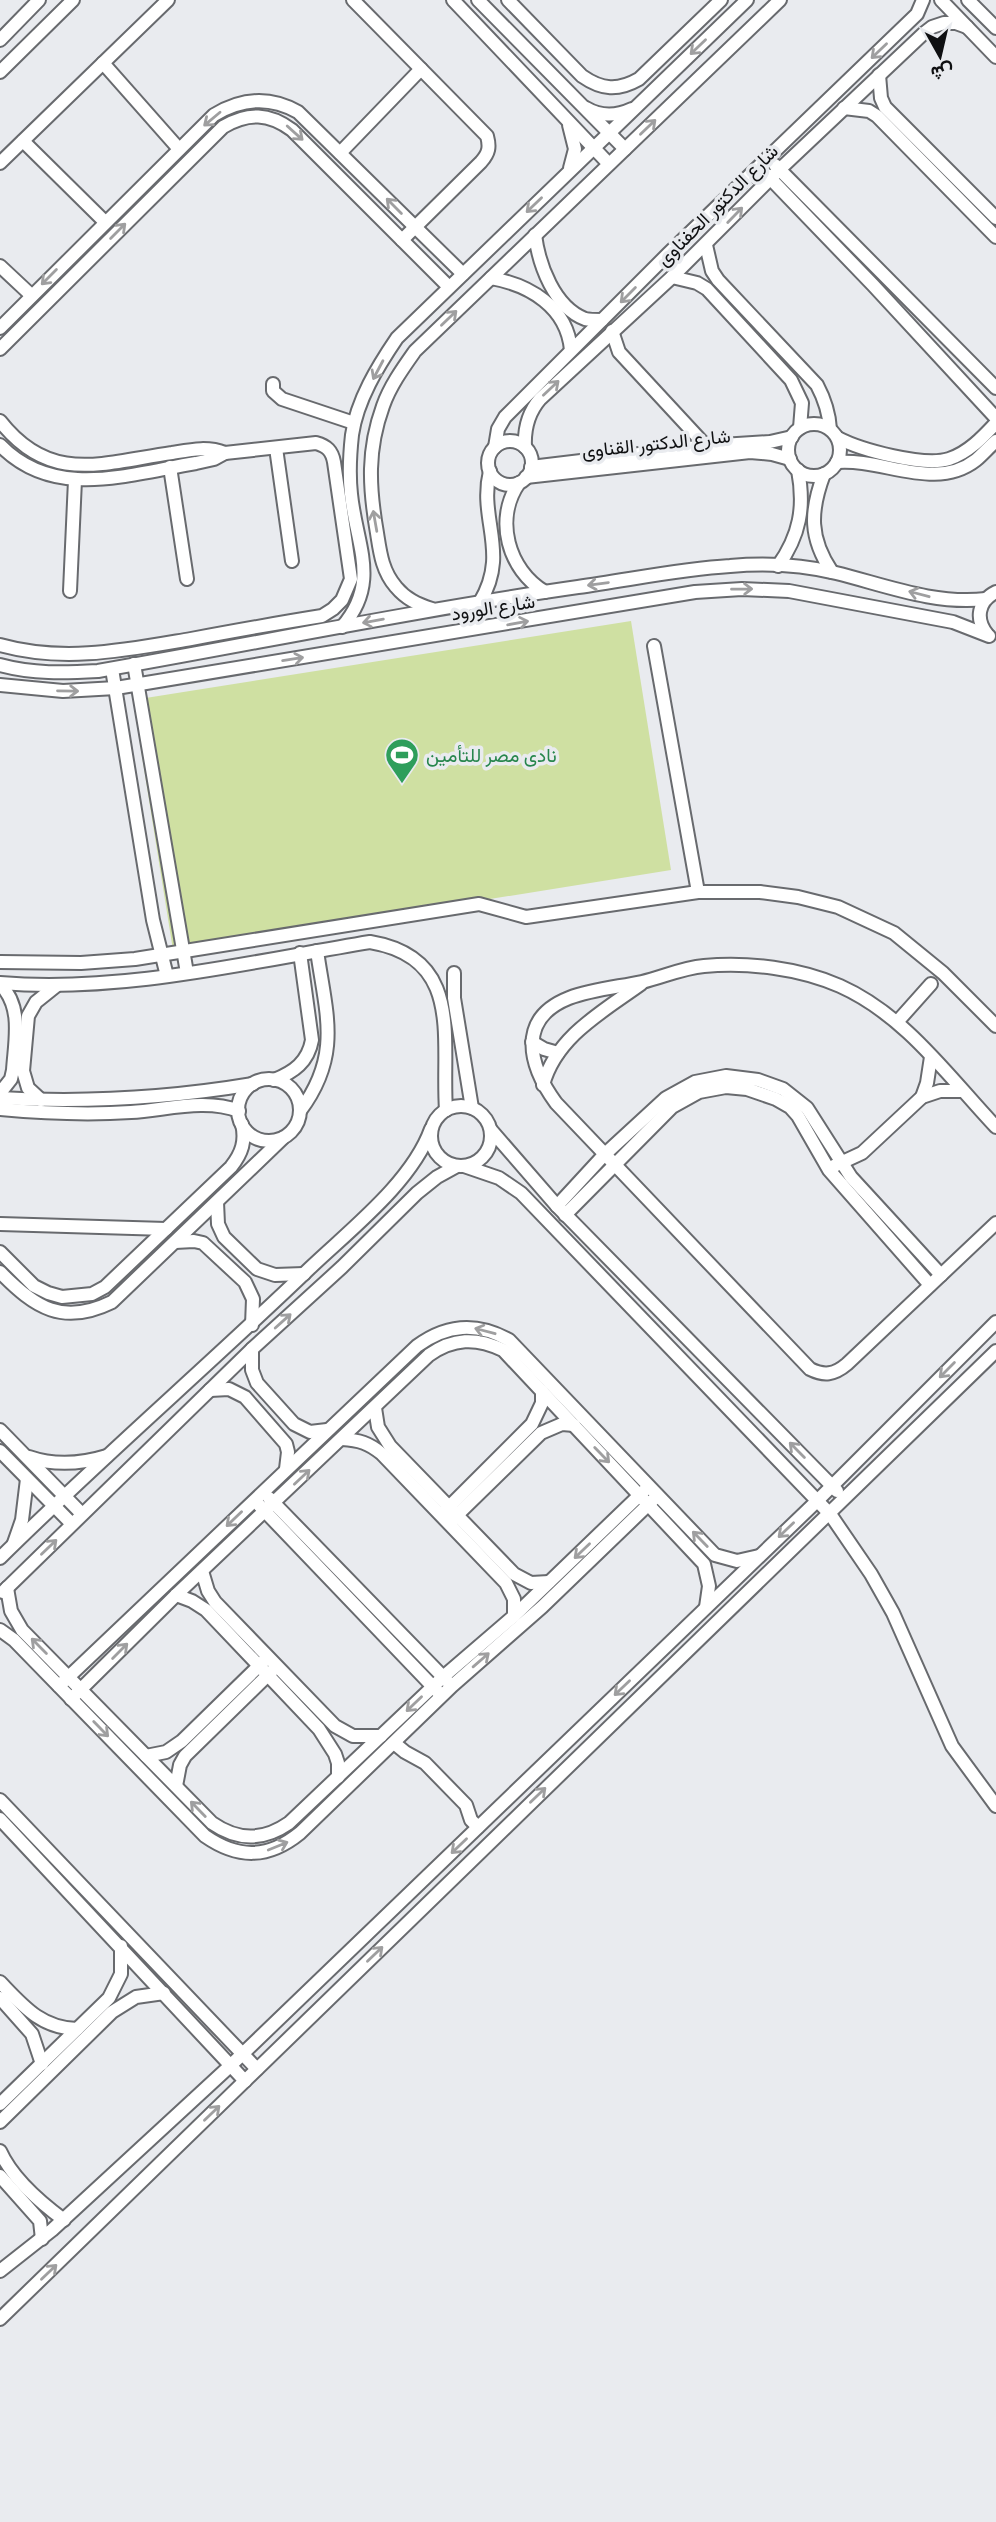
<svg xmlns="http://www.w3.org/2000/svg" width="996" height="2522" font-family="'Roboto Condensed',Vazirmatn,sans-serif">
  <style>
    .pitch { fill: #cfe0a2 }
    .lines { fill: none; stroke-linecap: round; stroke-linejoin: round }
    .minor-casing { stroke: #686a6e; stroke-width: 16 }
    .minor { stroke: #fff; stroke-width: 12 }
    .oneway { stroke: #9f9fa0 }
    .labels { text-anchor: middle; stroke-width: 7; stroke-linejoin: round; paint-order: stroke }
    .street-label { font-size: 19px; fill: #0f1012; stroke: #e9ebef }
    .leisure-label { font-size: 19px; fill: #27864d; stroke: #e9ebef; text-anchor: start }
  </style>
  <rect width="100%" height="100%" fill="#e9ebef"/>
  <polygon class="pitch" points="631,621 671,870 173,950 133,700"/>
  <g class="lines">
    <g class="minor-casing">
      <g id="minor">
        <path d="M353 0 487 136C490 147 489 153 481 162L402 240"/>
        <polyline points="453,0 609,164"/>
        <polyline points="478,0 625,149"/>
        <path d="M508 0 582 76C602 90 618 91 639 79L721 0"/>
        <polyline points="941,0 996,57"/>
        <polyline points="968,0 996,28"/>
        <polyline points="0,40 39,0"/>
        <polyline points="103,63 179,149"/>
        <polyline points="0,72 73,0"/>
        <polyline points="879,75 881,98 885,107 996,218"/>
        <path d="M586 108C601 117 617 116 632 109"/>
        <polyline points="844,108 869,111 877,116 996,237"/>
        <polyline points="569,125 575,149 570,168"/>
        <polyline points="23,141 105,222"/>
        <polyline points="340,153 421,69"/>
        <polyline points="0,163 168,0"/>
        <polyline points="775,165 996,388"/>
        <polyline points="767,175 873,285 996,418"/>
        <path d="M535 235C539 265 554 307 585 319 590 320 597 320 602 320"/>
        <path d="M706 245 712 271 718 280 817 385C825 400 829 412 830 429"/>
        <polyline points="0,266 31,295"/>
        <polyline points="672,277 697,283 707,289 791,380 802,403 800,428"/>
        <path d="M491 278C530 285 567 307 571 350"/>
        <path d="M0 328 214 115C242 98 270 96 298 112L463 274"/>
        <polyline points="612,331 619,352 706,446"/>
        <path d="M0 349 223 127C248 112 269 113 292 130L449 287"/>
        <polyline points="273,384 273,391 282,399 354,423"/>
        <path d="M0 421C50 485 102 463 172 453 190 450 207 446 225 453L316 443C327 446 332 451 334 462L351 579 342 600 333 609 322 616C278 623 234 631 191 639 126 650 64 663 0 645"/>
        <circle cx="814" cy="450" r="26"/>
        <path d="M838 438C861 450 924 467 949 459 968 453 983 437 996 423"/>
        <circle cx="510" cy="463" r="22"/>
        <path d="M0 445C54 501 129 474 196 463L214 459 225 453"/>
        <polyline points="495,447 498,429 505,417 668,254 917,14 923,0"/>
        <path d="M525 447C524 428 528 413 540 399L672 277 779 170 923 34 932 27 944 23H956L967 27"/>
        <polyline points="276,448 292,561"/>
        <path d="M837 462C883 458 935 492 976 460 983 454 989 447 996 441"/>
        <polyline points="170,467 187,579"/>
        <polyline points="531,467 706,446 770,442 792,437"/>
        <path d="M824 474C810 511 809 538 832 572"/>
        <polyline points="526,477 750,452 772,454 790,459"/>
        <path d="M519 483C494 519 508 570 545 592"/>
        <path d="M778 566C800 535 805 507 798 470"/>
        <polyline points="70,591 75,480"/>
        <path d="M480 602C510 552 478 520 490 471"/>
        <path d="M432 609C417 604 406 599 396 587 382 571 380 552 377 533 369 487 367 450 383 406 390 386 403 368 415 351L780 0"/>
        <path d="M342 627C381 582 356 545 351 494 349 476 350 453 352 435 357 400 378 366 397 338L747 0"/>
        <path d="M987 634C975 619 978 601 996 592"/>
        <polyline points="654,646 698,892"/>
        <polyline points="134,664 187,973"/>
        <path d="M0 665C33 674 64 673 98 671 258 643 417 610 578 587 629 580 679 569 730 566 764 563 803 565 836 573 885 585 934 605 986 599"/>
        <polyline points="112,669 153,920 167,976"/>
        <polyline points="0,685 63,691 116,688 695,592 742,589 789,591 953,622 989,636"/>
        <polyline points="0,962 81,963 135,959 479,904 526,917 698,892 760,892 798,897 838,907 894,933 943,973 996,1026"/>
        <polyline points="454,973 454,998 472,1108"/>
        <path d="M0 983C124 993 248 962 370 942 465 958 441 1040 446 1110"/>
        <path d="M0 984C23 1007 15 1040 13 1070L11 1079 0 1093"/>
        <polyline points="898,1021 931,984"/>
        <polyline points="532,1042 544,1049 558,1053"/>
        <circle cx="269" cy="1110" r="31"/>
        <path d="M274 1080C294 1072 308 1062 312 1040L300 953"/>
        <path d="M543 1085C556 1037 602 1012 641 984"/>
        <polyline points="922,1097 927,1083 931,1057"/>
        <path d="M0 1098C85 1103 169 1098 253 1084"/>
        <polyline points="41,1100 28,1088 23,1071 28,1016 36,1002 56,986"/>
        <circle cx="461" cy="1136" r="30"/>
        <path d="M0 1109C43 1113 87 1115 131 1112 166 1110 205 1098 239 1111"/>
        <path d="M300 1111C342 1055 326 1014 317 951"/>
        <path d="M996 1127C948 1076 905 1015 840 986 799 968 748 962 704 966 682 968 663 977 642 982 619 987 592 989 569 998 516 1019 529 1066 556 1103L810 1369C824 1376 834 1375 847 1364L996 1223"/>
        <polyline points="491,1130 557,1206 837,1491"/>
        <polyline points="464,1166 499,1178 521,1193 830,1514 871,1574 893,1613 952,1746 996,1806"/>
        <polyline points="834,1166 862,1153 922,1097 940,1091 962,1091"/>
        <polyline points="217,1202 218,1224 224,1237 257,1269 275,1275 304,1274"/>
        <polyline points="557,1206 604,1155 666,1098 695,1082 726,1076 758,1080 783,1089 807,1108 851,1177 941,1275"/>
        <polyline points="565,1215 672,1107 699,1092 726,1087 747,1089 776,1099 790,1107 798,1116 829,1170 930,1285"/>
        <polyline points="0,1224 166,1229"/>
        <polyline points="175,1242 194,1241 203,1243 245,1282 253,1299 252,1325"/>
        <path d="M0 1252 34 1286 48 1293 62 1297 92 1294 105 1287 231 1167C242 1153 246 1141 242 1124"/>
        <path d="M0 1272C35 1308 63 1326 112 1302L283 1138"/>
        <polyline points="252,1349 252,1370 257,1383 294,1424 310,1432 327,1430"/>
        <polyline points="210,1390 229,1389 245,1397 286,1444 288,1452 286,1469"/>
        <polyline points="375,1408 378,1427 390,1446 514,1574 531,1583 549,1582"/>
        <polyline points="0,1430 82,1514"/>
        <path d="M342 1439C359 1440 369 1443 382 1454L506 1583 514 1599V1616"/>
        <polyline points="0,1451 72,1524"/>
        <path d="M29 1457C55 1466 81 1464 107 1456"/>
        <polyline points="269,1498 447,1681"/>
        <polyline points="259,1505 438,1692"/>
        <polyline points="443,1513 532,1424 542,1403 542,1391"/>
        <polyline points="451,1521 541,1433 562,1424 574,1425"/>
        <polyline points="14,1543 22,1520 27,1479"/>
        <path d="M0 1558C100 1459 208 1366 310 1268 351 1229 412 1182 431 1129"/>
        <polyline points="202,1571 208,1591 215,1602 335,1726 353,1736 381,1736"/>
        <path d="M7 1588 11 1611 22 1630 212 1823C238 1841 263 1841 289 1823L443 1677 514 1616 646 1489"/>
        <polyline points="3,1592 252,1349 342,1267 417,1193 437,1177 457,1166"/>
        <polyline points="176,1595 192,1601 206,1610 319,1729 335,1754 338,1763 338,1777"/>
        <path d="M0 1630 14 1640 205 1836C238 1859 268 1859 300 1833L452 1686 542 1607 654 1499"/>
        <path d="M59 1686 417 1346C447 1324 477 1322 509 1340L715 1555 737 1561 759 1556"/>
        <path d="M71 1699 176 1595 429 1355C453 1338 476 1337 503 1350L704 1564 709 1586 706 1607"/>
        <polyline points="394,1743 405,1752 425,1763 466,1805 471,1820 478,1827"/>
        <polyline points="146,1756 166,1752 182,1741 265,1660"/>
        <polyline points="176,1786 180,1765 185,1756 272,1671"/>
        <polyline points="0,1800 257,2069"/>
        <polyline points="0,1819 245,2081"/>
        <path d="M0 1982C23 2006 41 2028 77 2029"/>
        <polyline points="0,1998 32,2034 42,2064"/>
        <polyline points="0,2104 109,1998 121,1974 121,1946"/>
        <polyline points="0,2122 112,2012 136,1997 164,1993"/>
        <path d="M0 2151C12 2178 41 2203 64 2220"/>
        <polyline points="0,2176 40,2221 42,2239"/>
        <polyline points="0,2271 52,2230 230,2066 817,1501 996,1322"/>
        <polyline points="0,2319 996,1351"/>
      </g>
    </g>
    <use href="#minor" class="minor"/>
  </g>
  <defs><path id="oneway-shaft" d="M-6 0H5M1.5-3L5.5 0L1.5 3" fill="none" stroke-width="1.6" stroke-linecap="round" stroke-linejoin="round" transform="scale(1.75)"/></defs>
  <g class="oneway">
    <use href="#oneway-shaft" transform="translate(698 47) rotate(136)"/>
    <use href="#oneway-shaft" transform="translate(879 51) rotate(136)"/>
    <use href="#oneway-shaft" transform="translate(212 119) rotate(140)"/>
    <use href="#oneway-shaft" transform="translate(648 127) rotate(-44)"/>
    <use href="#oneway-shaft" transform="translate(295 133) rotate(42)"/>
    <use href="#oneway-shaft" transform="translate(534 205) rotate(136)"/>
    <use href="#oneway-shaft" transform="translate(394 206) rotate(-135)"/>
    <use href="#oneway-shaft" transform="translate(735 215) rotate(-46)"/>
    <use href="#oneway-shaft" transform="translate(118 231) rotate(-45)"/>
    <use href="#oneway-shaft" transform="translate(49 277) rotate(135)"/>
    <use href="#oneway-shaft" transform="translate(628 295) rotate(135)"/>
    <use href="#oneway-shaft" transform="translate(449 318) rotate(-44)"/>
    <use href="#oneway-shaft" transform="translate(378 370) rotate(118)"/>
    <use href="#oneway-shaft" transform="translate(551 388) rotate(-43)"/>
    <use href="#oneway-shaft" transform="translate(375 521) rotate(-100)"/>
    <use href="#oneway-shaft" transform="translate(598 584) rotate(172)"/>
    <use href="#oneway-shaft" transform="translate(742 589) rotate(-1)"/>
    <use href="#oneway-shaft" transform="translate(919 594) rotate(-165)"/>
    <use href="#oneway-shaft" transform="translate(373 621) rotate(170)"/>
    <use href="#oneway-shaft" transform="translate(518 623) rotate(-10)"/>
    <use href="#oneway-shaft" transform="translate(293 659) rotate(-9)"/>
    <use href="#oneway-shaft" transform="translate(68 691) rotate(1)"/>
    <use href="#oneway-shaft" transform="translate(283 1321) rotate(-42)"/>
    <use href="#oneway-shaft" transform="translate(485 1331) rotate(-165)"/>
    <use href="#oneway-shaft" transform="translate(947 1370) rotate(135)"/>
    <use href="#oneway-shaft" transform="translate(797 1450) rotate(-135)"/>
    <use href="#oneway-shaft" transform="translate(602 1455) rotate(46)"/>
    <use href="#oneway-shaft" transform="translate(302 1477) rotate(-43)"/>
    <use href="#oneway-shaft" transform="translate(234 1519) rotate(136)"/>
    <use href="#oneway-shaft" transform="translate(786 1530) rotate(136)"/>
    <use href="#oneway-shaft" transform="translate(700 1539) rotate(-134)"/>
    <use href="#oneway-shaft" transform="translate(49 1547) rotate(-44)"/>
    <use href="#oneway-shaft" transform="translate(582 1551) rotate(136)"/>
    <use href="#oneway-shaft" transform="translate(39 1646) rotate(-135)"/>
    <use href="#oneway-shaft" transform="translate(120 1651) rotate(-45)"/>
    <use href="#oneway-shaft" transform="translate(481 1660) rotate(-41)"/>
    <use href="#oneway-shaft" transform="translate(622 1688) rotate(136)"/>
    <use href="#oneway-shaft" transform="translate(414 1704) rotate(136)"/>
    <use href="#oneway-shaft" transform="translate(101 1729) rotate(46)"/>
    <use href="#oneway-shaft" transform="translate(538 1795) rotate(-44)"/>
    <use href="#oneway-shaft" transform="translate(198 1809) rotate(-134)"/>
    <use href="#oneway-shaft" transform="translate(278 1846) rotate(-22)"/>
    <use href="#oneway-shaft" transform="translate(459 1846) rotate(136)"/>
    <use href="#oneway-shaft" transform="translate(375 1954) rotate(-44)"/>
    <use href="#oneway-shaft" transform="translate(212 2113) rotate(-44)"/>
    <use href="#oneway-shaft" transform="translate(49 2272) rotate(-44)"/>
  </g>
  <defs>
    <g id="stadium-pin" transform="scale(1.75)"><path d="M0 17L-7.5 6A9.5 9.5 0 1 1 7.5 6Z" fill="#2e9e5b" stroke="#e9ebef"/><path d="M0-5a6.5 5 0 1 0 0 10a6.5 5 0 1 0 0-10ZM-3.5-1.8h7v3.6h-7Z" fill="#fff"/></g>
  </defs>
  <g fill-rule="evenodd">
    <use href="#stadium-pin" x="402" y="755"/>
  </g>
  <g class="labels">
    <g class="street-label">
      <text transform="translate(717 205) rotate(-45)" y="7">شارع الدكتور الحفناوى</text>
      <text transform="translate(656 443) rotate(-6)" y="7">شارع الدكتور القناوى</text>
      <text transform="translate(493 607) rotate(-9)" y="7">شارع الورود</text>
    </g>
    <g class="leisure-label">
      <text x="426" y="762">نادى مصر للتأمين</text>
    </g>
  </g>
  <g transform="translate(940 56) rotate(172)" stroke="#e9ebef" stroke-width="5" paint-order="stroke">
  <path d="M0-5L12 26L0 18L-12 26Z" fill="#0f1012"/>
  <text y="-10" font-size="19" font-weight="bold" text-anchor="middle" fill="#0f1012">ش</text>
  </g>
</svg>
